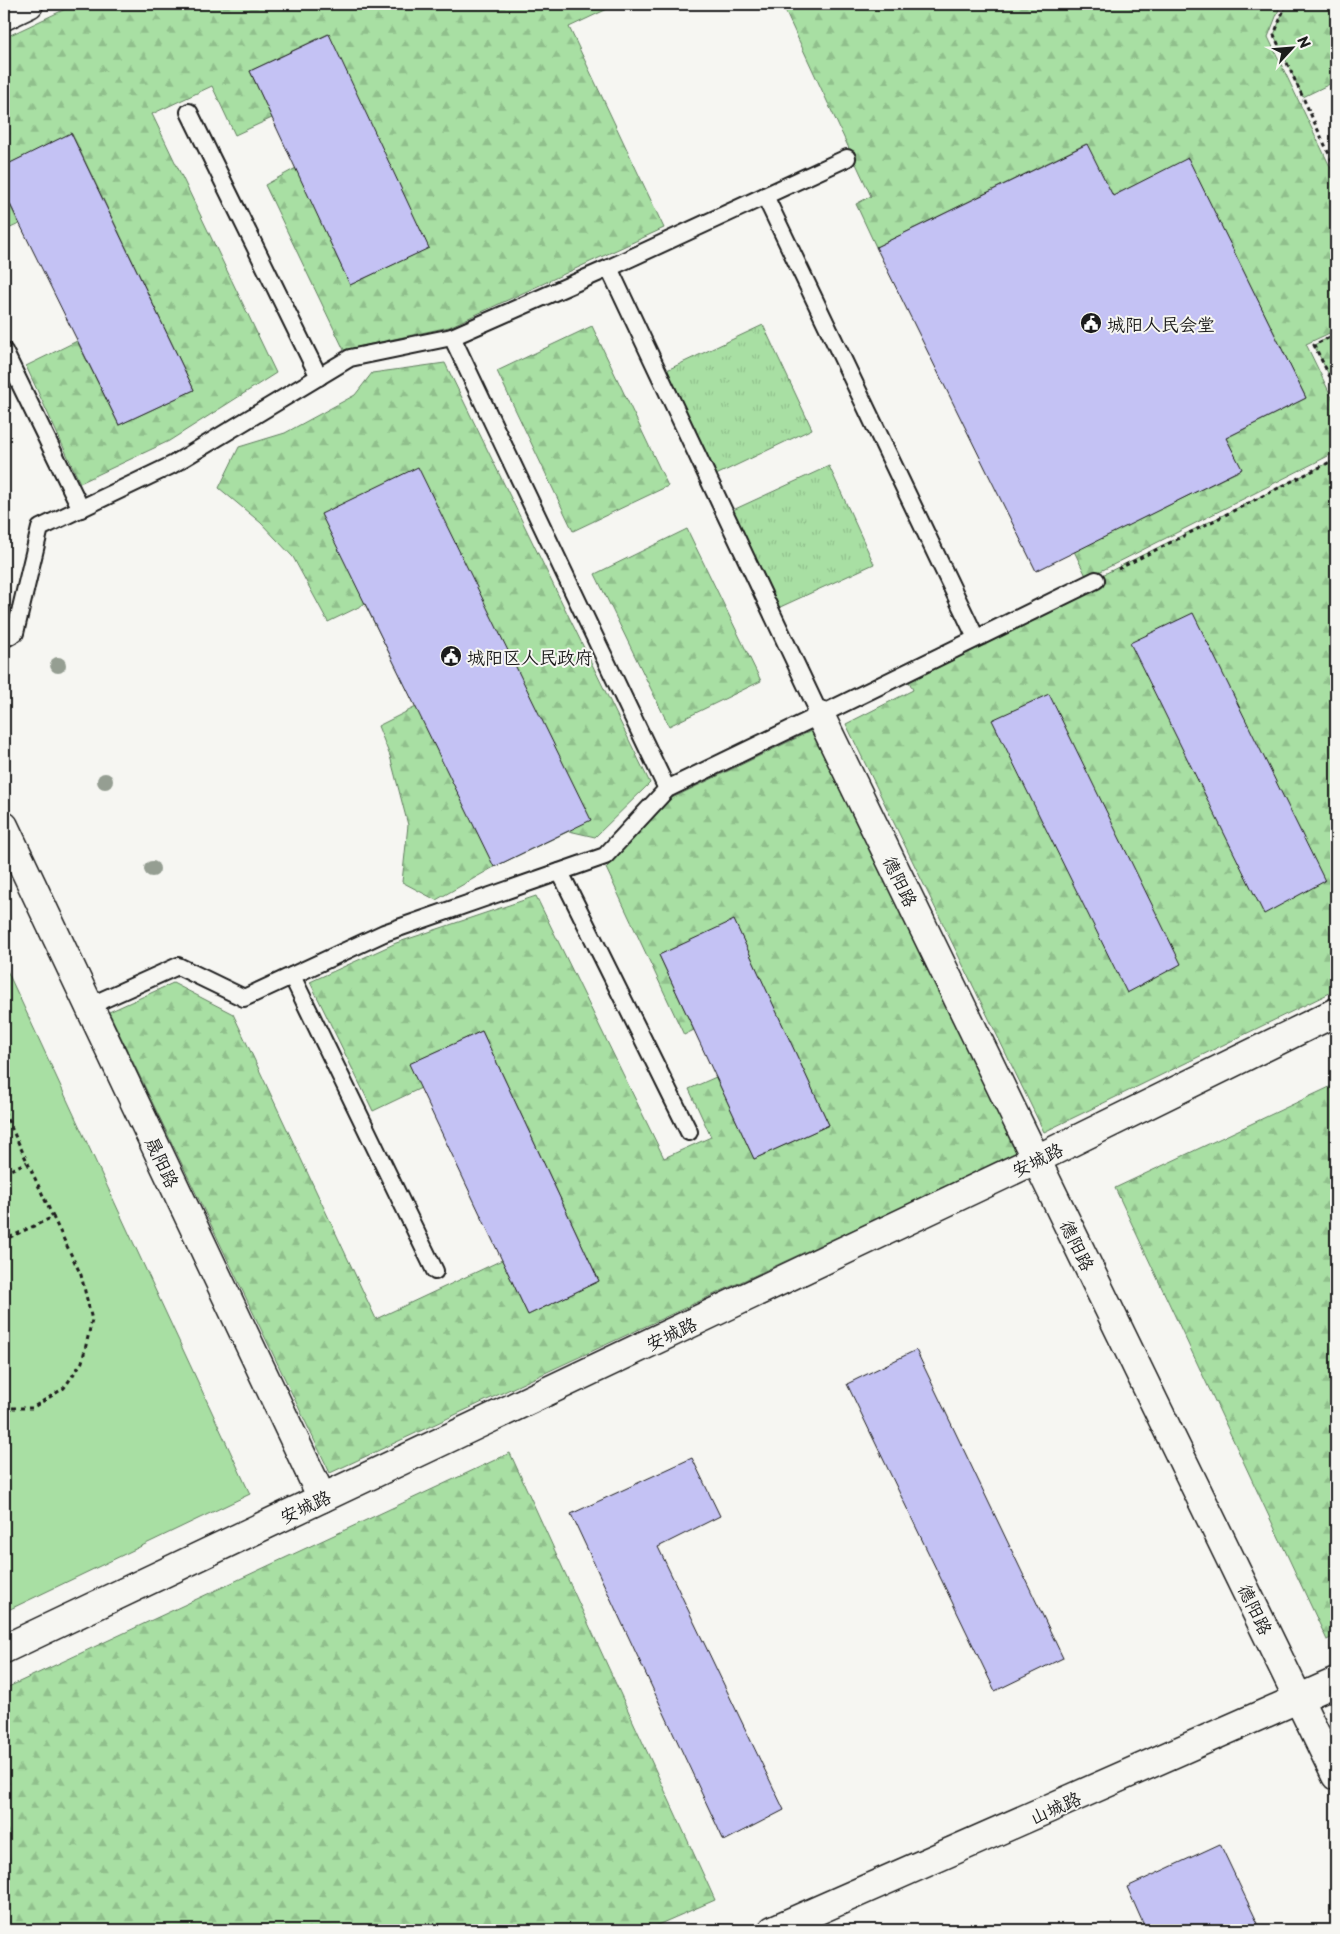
<svg xmlns="http://www.w3.org/2000/svg" width="1340" height="1934" font-family="'Playpen Sans','LXGW WenKai TC',sans-serif">
	<style>
		.grass { fill: url(#grass-tufts); stroke: #627e60 }
		.forest { fill: url(#forest-firs); stroke: #627e60 }
		.park { fill: #a8dfa3; stroke: #627e60 }
		.building { fill: #c4c2f4; stroke: #1c1c1c }
		.lines { fill: none; stroke-linecap: round; stroke-linejoin: round }
		.lane-casing { stroke: #1c1c1c; stroke-width: 20 }
		.street-casing { stroke: #1c1c1c; stroke-width: 31 }
		.secondary-casing { stroke: #1c1c1c; stroke-width: 31 }
		.path { stroke: #1c1c1c; stroke-width: 3; stroke-dasharray: 4 4; stroke-linecap: butt }
		.lane { stroke: #f6f6f2; stroke-width: 16 }
		.street { stroke: #f6f6f2; stroke-width: 28 }
		.secondary { stroke: #f6f6f2; stroke-width: 28 }
		.tree { fill: #959e92 }
		.labels { text-anchor: middle; dominant-baseline: central; stroke-width: 4; stroke-linejoin: round; paint-order: stroke }
		.poi-label { font-size: 18px; fill: #1c1c1c; stroke: #f6f6f2; text-anchor: start }
		.street-label { font-size: 18px; fill: #1c1c1c; stroke: #f6f6f2 }
	</style>
	<defs>
		<pattern id="grass-tufts" width="24" height="20" patternUnits="userSpaceOnUse" patternTransform="scale(1.25)"><rect width="24" height="20" fill="#a8dfa3"/><path d="M3 7l-1-3M5 7V3M7 7l1-3M15 17l-1-3M17 17v-4M19 17l1-3" fill="none" stroke="#90bf8c"/></pattern>
		<pattern id="forest-firs" width="22" height="20" patternUnits="userSpaceOnUse" patternTransform="scale(1.25)"><rect width="22" height="20" fill="#a8dfa3"/><path d="M5 1l3.5 6h-7zM16 11l3.5 6h-7z" fill="#90bf8c"/></pattern>
	</defs>
	<rect width="100%" height="100%" fill="#f6f6f2"/>
	<filter id="ink" filterUnits="userSpaceOnUse"><feTurbulence type="fractalNoise" baseFrequency=".02" numOctaves="2"/><feDisplacementMap in="SourceGraphic" scale="10" xChannelSelector="R" yChannelSelector="G"/><feConvolveMatrix kernelMatrix="1 2 1 2 8 2 1 2 1" color-interpolation-filters="sRGB"/></filter>
	<g filter="url(#ink)">
		<g class="grass">
			<polygon points="763,325 812,429 716,475 667,370"/>
			<polygon points="829,466 874,564 778,608 733,510"/>
		</g>
		<g class="forest">
			<polygon points="76,4 618,4 569,27 664,228 449,327 344,350 265,185 296,168 350,285 428,248 328,34 250,71 272,118 235,135 212,86 152,114 276,373 169,441 80,483 26,366 77,341 119,425 194,390 72,134 4,166 4,38"/>
			<polygon points="782,4 1281,4 1268,37 1336,179 1336,330 1306,344 1336,406 1336,452 1087,578 1074,551 1241,470 1226,438 1306,398 1188,159 1113,196 1086,144 876,247 856,204 871,196"/>
			<polygon points="1286,4 1336,4 1336,81 1303,97 1274,35"/>
			<polygon points="4,192 19,224 4,231"/>
			<polygon points="592,326 668,486 573,531 497,371"/>
			<polygon points="1336,334 1336,389 1314,345"/>
			<polygon points="445,363 650,783 595,837 569,831 494,867 436,900 402,882 408,825 390,756 378,726 416,707 365,604 328,622 293,557 261,523 219,488 239,447 285,433 355,395 372,373"/>
			<polygon points="1336,459 1336,990 1044,1132 846,724 913,690 905,673"/>
			<polygon points="687,529 761,681 669,726 595,574"/>
			<polygon points="815,729 1018,1153 330,1473 109,1012 173,983 233,1014 376,1319 502,1260 528,1315 599,1281 482,1031 410,1064 421,1088 373,1111 310,982 396,943 536,896 664,1158 711,1137 689,1089 716,1077 754,1159 829,1125 734,921 659,955 694,1030 684,1035 606,868 670,799"/>
			<polygon points="1336,1084 1336,1635 1327,1640 1115,1188"/>
			<polygon points="510,1453 715,1900 646,1930 4,1930 4,1689"/>
		</g>
		<polygon class="park" points="4,964 250,1494 4,1612"/>
		<g class="building">
			<polygon points="329,34 429,248 350,285 250,71"/>
			<polygon points="71,133 194,390 119,425 4,192 4,166"/>
			<polygon points="1087,144 1113,196 1188,158 1306,398 1226,438 1242,469 1036,571 876,247"/>
			<polygon points="418,467 591,820 494,867 321,514"/>
			<polygon points="1193,613 1325,881 1264,914 1130,643"/>
			<polygon points="1049,694 1181,964 1127,993 992,720"/>
			<polygon points="734,920 829,1125 754,1159 659,955"/>
			<polygon points="482,1031 599,1281 528,1315 409,1064"/>
			<polygon points="916,1350 1063,1658 995,1691 847,1384"/>
			<polygon points="692,1458 720,1516 658,1547 784,1810 724,1841 571,1514"/>
			<polygon points="1220,1844 1261,1930 1146,1930 1127,1887"/>
		</g>
		<g class="lines">
			<g class="lane-casing">
				<g id="lane">
					<polyline points="189,112 319,377"/>
					<polyline points="765,196 976,638"/>
					<polyline points="609,268 847,158"/>
					<polyline points="452,337 667,789"/>
					<polyline points="4,351 81,509"/>
					<polyline points="4,639 15,633 40,528 172,465 350,358 452,337 609,268 820,715 667,789 605,856 384,933 244,998 178,966 89,1006"/>
					<polyline points="820,715 1096,580"/>
					<polyline points="560,872 689,1132"/>
					<polyline points="292,976 435,1271"/>
				</g>
			</g>
			<g class="street-casing">
				<polyline id="street" points="4,826 322,1498"/>
			</g>
			<g class="secondary-casing">
				<g id="secondary">
					<polyline points="4,16 29,4"/>
					<polyline points="820,715 1336,1776"/>
					<polyline points="4,1649 1037,1159 1336,1012"/>
					<polyline points="773,1930 1336,1682"/>
				</g>
			</g>
			<g class="path">
				<polyline points="1286,4 1274,35 1336,169"/>
				<polyline points="1336,334 1314,345 1336,389"/>
				<polyline points="1118,569 1336,459"/>
				<polyline points="4,1112 53,1217 4,1240"/>
				<polyline points="4,1173 27,1162"/>
				<polyline points="4,1408 32,1408 64,1388 82,1362 92,1320 81,1275 53,1217"/>
			</g>
			<use href="#lane" class="lane"/>
			<use href="#street" class="street"/>
			<use href="#secondary" class="secondary"/>
		</g>
		<g class="tree">
			<circle cx="58" cy="665" r="8"/>
			<circle cx="105" cy="781" r="8"/>
			<circle cx="152" cy="869" r="8"/>
		</g>
	</g>
	<defs>
		<g id="civic-disc" transform="scale(1.125)"><circle r="9.5" fill="#1c1c1c" stroke="#f6f6f2"/><path d="M-.6-6.5H3V-4.5H.6V-3L4-1V1h2V6H-6V1h2V-1L-.6-3ZM-1.2 2.5V6h2.4V2.5Z" fill="#fff"/></g>
	</defs>
	<g fill-rule="evenodd">
		<use href="#civic-disc" x="1091" y="323"/>
		<use href="#civic-disc" x="451" y="656"/>
	</g>
	<g class="labels">
		<g class="poi-label">
			<text x="1107" y="323">城阳人民会堂</text>
			<text x="467" y="656">城阳区人民政府</text>
		</g>
		<g class="street-label">
			<text transform="translate(901 881) rotate(64)">德阳路</text>
			<text transform="translate(1037 1159) rotate(-26)">安城路</text>
			<text transform="translate(163 1162) rotate(65)">晟阳路</text>
			<text transform="translate(1078 1245) rotate(64)">德阳路</text>
			<text transform="translate(671 1333) rotate(-25)">安城路</text>
			<text transform="translate(305 1506) rotate(-25)">安城路</text>
			<text transform="translate(1256 1609) rotate(64)">德阳路</text>
			<text transform="translate(1055 1807) rotate(-24)">山城路</text>
		</g>
	</g>
	<rect width="1340" height="1934" fill="none" stroke="#f6f6f2" stroke-width="20"/>
	<rect x="10" y="10" width="1320" height="1914" fill="none" stroke="#1c1c1c" stroke-width="2" filter="url(#ink)"/>
	<g transform="translate(1292 48) rotate(64)" stroke="#f6f6f2" stroke-width="4" paint-order="stroke">
	<path d="M0-4L9 19L0 12L-9 19Z" fill="#1c1c1c"/>
	<text y="-8" font-size="14" font-weight="bold" text-anchor="middle" fill="#1c1c1c">N</text>
	</g>
</svg>
